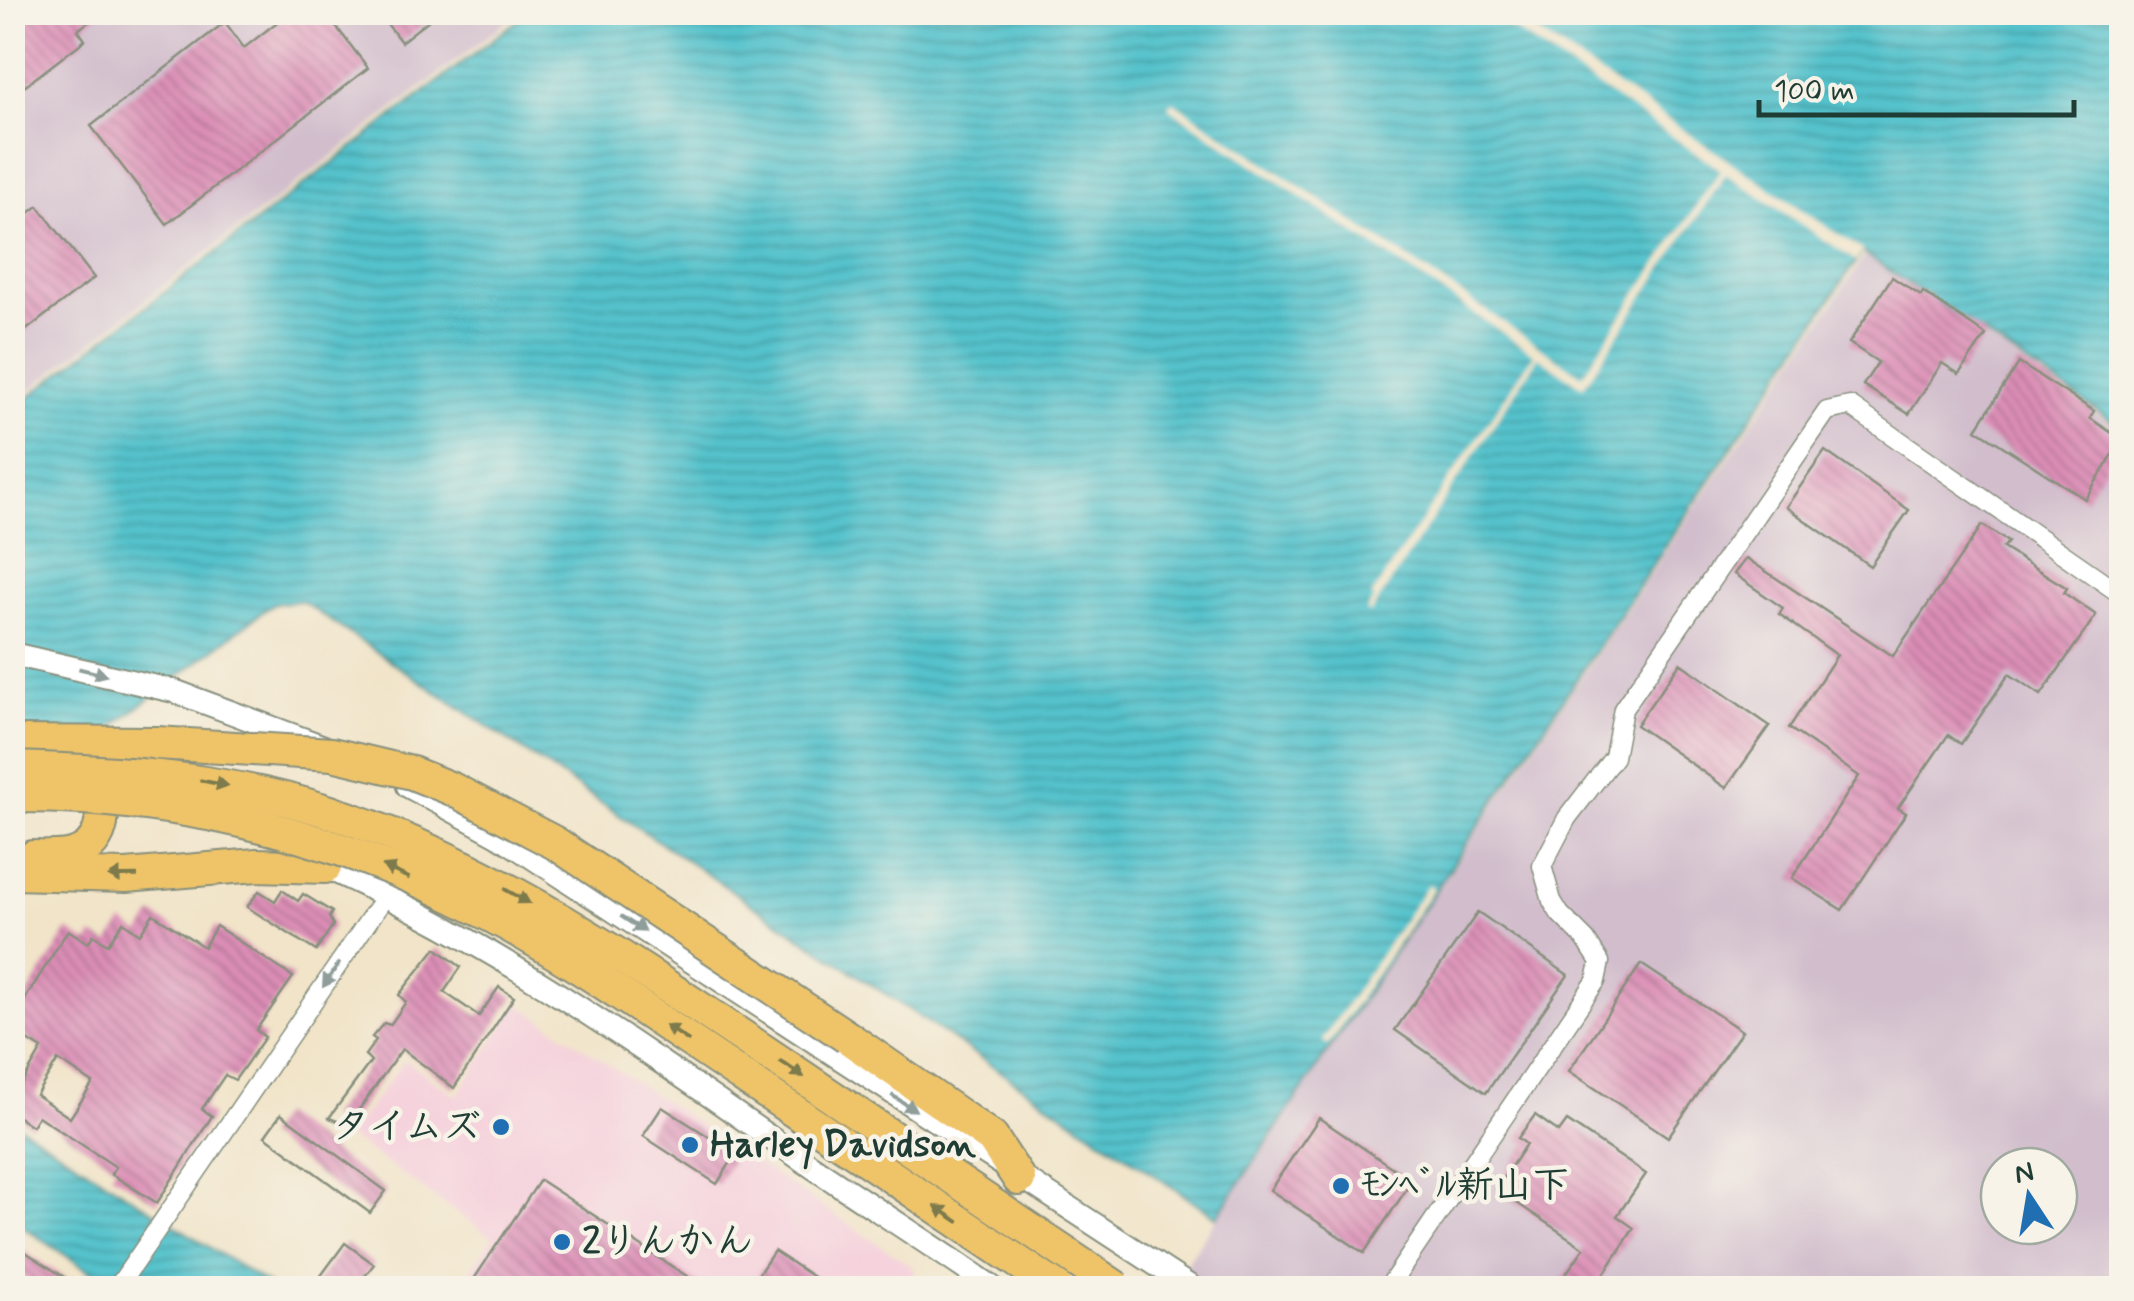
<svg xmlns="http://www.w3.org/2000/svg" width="2134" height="1301" font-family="Mynerve,'Klee One',sans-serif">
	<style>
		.built { fill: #f5cfdb }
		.industrial { fill: #d1bdcc; fill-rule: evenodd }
		.water { fill: url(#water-rules); stroke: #3a8080; stroke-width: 2.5 }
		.pier { fill: #f1e4c9 }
		.building { fill: url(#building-back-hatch); fill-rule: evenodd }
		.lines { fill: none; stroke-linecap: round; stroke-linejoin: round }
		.minor-casing { stroke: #88907e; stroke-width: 21 }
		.tertiary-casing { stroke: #88907e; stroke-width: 26 }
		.motorway-casing { stroke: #88907e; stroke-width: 36 }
		.minor { stroke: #fff; stroke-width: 18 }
		.tertiary { stroke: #fff; stroke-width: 22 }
		.motorway { stroke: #efc469; stroke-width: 32 }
		.motorway-bridge-casing { stroke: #88907e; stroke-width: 36; stroke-linecap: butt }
		.motorway-bridge { stroke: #efc469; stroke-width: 32 }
		.oneway { fill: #8f9e9a }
		.oneway2 { fill: #7d7a4c }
		.poi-dot { fill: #1f6fb2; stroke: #f7f3e8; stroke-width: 4 }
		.labels { text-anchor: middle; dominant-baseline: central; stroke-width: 9; stroke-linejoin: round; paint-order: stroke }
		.poi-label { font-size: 38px; font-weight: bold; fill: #1f3d34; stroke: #f7f3e8; text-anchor: start }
	</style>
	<defs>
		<pattern id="water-rules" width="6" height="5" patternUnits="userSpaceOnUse" patternTransform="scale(2.5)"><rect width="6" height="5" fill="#55c2cc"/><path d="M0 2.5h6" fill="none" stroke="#469fa6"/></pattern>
		<pattern id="building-back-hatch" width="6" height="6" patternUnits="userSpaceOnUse" patternTransform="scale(2.5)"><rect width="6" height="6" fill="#dc8eb6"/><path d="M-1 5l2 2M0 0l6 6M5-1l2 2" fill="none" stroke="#b27595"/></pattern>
	</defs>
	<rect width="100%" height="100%" fill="#f7f3e8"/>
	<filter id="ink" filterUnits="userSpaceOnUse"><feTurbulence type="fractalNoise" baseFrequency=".01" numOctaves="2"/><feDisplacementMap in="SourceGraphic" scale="20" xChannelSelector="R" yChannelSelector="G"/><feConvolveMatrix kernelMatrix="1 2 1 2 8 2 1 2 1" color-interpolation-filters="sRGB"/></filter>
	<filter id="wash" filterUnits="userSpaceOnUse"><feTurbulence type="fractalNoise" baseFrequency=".0048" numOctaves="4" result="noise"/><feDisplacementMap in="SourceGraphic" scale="40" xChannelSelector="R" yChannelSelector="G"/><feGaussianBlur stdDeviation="2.25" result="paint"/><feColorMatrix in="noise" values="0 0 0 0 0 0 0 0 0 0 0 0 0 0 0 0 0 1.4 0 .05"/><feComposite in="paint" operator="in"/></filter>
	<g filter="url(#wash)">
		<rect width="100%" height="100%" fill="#f1e4c9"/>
		<polygon class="built" points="518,1004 913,1267 919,1288 458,1288 493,1238 347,1136 405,1060 457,1096"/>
		<g class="industrial">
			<polygon points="13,13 518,13 13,403"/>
			<path d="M1865 255 2121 430V1288H1189L1175 1280ZM1999 1166H2059V1226H1999Z"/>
		</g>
		<g class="water">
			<polygon points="527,13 2121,13 2121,427 1862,252 1217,1217 301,601 274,603 14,802 13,835 13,409"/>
			<polygon points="12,1121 273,1288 115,1288 13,1220"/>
		</g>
		<g class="pier">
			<polygon points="1489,13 1509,13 1863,251 1856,261 1726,174 1583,387 1538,357 1370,614 1366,611 1374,599 1371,596 1534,354 1168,107 1172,101 1582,375 1721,170"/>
			<polygon points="1428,884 1434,888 1404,933 1405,937 1402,936 1359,999 1362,1001 1357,1002 1328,1045 1322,1041"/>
		</g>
		<g id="blocks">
			<g class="building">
				<polygon points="12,12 101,12 78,30 85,40 12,96"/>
				<polygon points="290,12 325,12 368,68 167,224 91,126 225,22 244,48"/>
				<polygon points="378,12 439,12 401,42"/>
				<polygon points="38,206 94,278 12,341 12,226"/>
				<polygon points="1892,277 1921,296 1923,292 1986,335 1959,374 1942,363 1909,414 1863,385 1878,362 1849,343"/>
				<polygon points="2019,363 2094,411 2090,418 2122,440 2085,499 1976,429"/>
				<polygon points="1825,451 1909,510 1870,566 1786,507"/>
				<polygon points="1982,525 2008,542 2003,548 2067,588 2064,593 2096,615 2041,695 2009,674 1961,744 1948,735 1898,808 1906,813 1842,910 1792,878 1859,776 1789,728 1837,655 1779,614 1783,608 1734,574 1746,558 1893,656"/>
				<polygon points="1680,663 1770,726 1726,788 1636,725"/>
				<polygon points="282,890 298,901 303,894 332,912 329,917 333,925 316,951 247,907 259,891 275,901"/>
				<polygon points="1478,912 1568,975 1486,1093 1395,1030"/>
				<path d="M153 914 204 947 216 926 293 977 256 1030 265 1037 235 1080 225 1075 202 1109 212 1116 157 1203 111 1174 116 1167 44 1120 38 1116 32 1126 12 1113V1079L21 1085 42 1049 12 1030V1020L68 930 88 943 93 935 108 944 123 922 140 934ZM58 1060 93 1083 70 1118 36 1095Z"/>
				<polygon points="436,948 461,967 444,992 479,1016 499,987 514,997 454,1088 402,1049 348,1125 329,1118 371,1061 365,1055 376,1040 372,1037 384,1023 390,1025 406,1002 399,995"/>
				<polygon points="1641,964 1742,1031 1668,1137 1569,1071"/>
				<polygon points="662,1107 736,1154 717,1184 643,1136"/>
				<polygon points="281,1114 386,1191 370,1213 265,1136"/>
				<polygon points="1535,1115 1559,1132 1567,1121 1646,1174 1617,1216 1634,1228 1595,1288 1579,1288 1563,1278 1584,1248 1496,1189 1526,1144 1518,1138"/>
				<polygon points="1319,1118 1412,1181 1364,1253 1270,1190"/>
				<polygon points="540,1180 705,1288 468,1288"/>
				<polygon points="345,1243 374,1264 356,1288 312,1288"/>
				<polygon points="24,1251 81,1288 38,1288 12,1271"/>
				<polygon points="774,1251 830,1288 749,1288"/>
			</g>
		</g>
	</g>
	<g filter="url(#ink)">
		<use href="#blocks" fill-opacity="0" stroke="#88907e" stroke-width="2.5"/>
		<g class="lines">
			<g class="minor-casing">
				<g id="minor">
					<polyline points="117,1288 386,895"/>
					<polyline points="1388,1288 1596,981 1600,962 1586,940 1560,914 1552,901 1542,866 1567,818 1614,757 1623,709 1827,411 1850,406 2122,595"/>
				</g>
			</g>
			<g class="tertiary-casing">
				<g id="tertiary">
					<polyline points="12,654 174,691 324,747"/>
					<polyline points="408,786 498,835 1192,1288"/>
					<path d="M311 861C481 934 634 1043 785 1148 854 1196 925 1240 993 1288"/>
				</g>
			</g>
			<g class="motorway-casing">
				<g id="motorway">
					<polyline points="12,742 157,743"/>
					<path d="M33 857C48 857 66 859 80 852 109 838 106 798 89 776"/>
					<polyline points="12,873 126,876 257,865 325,867"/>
					<polyline points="847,1037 992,1138 1019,1179"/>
				</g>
			</g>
			<use href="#minor" class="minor"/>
			<use href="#tertiary" class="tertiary"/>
			<use href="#motorway" class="motorway"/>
			<g class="motorway-bridge-casing">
				<g id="motorway-bridge">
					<polyline points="157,743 332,754 412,773 452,789 555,843 847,1037"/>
					<path d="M12 768C120 771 223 778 327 811 484 861 622 956 758 1047 878 1127 998 1207 1117 1288"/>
					<path d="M12 796C179 795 339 835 486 913 575 960 658 1020 742 1076 847 1147 952 1218 1057 1288"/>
				</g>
			</g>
			<use href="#motorway-bridge" class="motorway-bridge"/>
		</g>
		<defs><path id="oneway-solid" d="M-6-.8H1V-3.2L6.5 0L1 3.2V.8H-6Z" transform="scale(2.5)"/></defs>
		<g class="oneway">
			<use href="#oneway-solid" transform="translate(93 672) rotate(14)"/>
			<use href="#oneway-solid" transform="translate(633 924) rotate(33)"/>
			<use href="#oneway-solid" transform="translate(331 975) rotate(124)"/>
			<use href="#oneway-solid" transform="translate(904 1103) rotate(33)"/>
		</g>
		<g class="oneway2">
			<use href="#oneway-solid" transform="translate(214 783) rotate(11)"/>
			<use href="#oneway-solid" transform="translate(396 872) rotate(-155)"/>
			<use href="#oneway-solid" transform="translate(123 876) rotate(179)"/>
			<use href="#oneway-solid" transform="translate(517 896) rotate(29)"/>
			<use href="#oneway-solid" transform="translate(677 1033) rotate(-146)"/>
			<use href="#oneway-solid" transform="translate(792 1069) rotate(34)"/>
			<use href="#oneway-solid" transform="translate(947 1214) rotate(-146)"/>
		</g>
	</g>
	<g class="poi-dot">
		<circle cx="501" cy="1127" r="10"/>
		<circle cx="690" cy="1145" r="10"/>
		<circle cx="1341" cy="1186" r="10"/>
		<circle cx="562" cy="1242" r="10"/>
	</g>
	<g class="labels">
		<g class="poi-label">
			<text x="481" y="1127" text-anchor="end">タイムズ</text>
			<text x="710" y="1145">Harley Davidson</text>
			<text x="1361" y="1186">ﾓﾝﾍﾞﾙ新山下</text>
			<text x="582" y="1242">2りんかん</text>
		</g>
	</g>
	<rect width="2134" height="1301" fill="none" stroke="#f7f3e8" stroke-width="50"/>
	<g transform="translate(2029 1196) rotate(348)"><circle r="48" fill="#f7f3e8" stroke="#a1aaa0" stroke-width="2.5"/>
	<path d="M0-8L18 38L0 25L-18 38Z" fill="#1f6fb2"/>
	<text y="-15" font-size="28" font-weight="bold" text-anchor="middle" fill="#1f3d34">N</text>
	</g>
	<path d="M1759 100v15h315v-15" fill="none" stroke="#1f3d34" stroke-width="5"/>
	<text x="1774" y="100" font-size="30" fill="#1f3d34" stroke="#f7f3e8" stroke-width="8" paint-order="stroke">100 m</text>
</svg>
